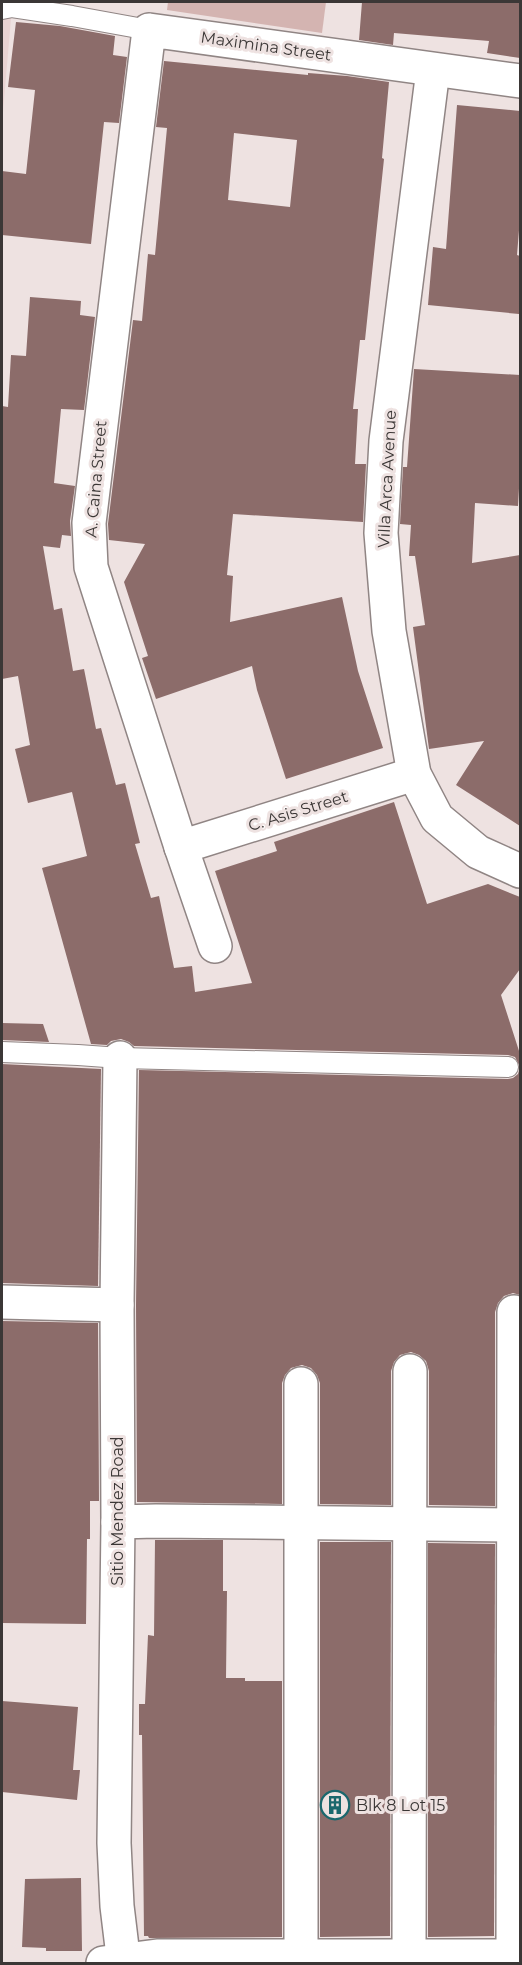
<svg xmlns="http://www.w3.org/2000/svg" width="522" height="1965" font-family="Montserrat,sans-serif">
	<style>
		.built { fill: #e8d3d2 }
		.green { fill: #d4b4b1 }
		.building { fill: #8c6c6a; fill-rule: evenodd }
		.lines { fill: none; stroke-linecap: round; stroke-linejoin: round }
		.service-casing { stroke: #908584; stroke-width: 22 }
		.minor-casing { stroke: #908584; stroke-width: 36 }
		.service { stroke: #fff; stroke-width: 20 }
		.minor { stroke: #fff; stroke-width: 33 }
		.labels { text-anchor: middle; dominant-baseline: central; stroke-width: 6; stroke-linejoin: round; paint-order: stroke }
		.street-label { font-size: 16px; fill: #3b3736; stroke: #eee2e1 }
		.poi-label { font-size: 16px; fill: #3b3736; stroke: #eee2e1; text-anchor: start }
	</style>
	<rect width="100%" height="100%" fill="#eee2e1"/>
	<polygon class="built" points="2,2 12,7 2,123"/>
	<polygon class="green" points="168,2 326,2 322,33 167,10"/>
	<g class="building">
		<polygon points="362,2 520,2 520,58 487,53 489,41 394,33 393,45 359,40"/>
		<polygon points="16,22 60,26 115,36 113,55 127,57 119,123 104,122 91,244 2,235 2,171 26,174 35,90 8,87"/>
		<path d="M164 61 308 75V73L347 76 389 82 382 158 384 159 365 340H360L353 409H358L355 464H366L363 522 233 514 227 575 233 576 230 622 342 597 358 671 383 748 286 779 257 690 252 666 156 699 142 658 148 656 124 582 145 544 109 540 108 524 133 320 142 321 148 254 155 255 167 128 156 127ZM234 133 297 140 290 207 228 200Z"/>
		<polygon points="457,105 520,111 520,218 517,255 520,256 519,314 428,305 433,247 446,249"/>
		<polygon points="30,297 81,301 80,315 95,317 84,410 61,409 54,483 75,486 70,521 71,536 62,535 60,548 43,546 54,610 62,608 73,671 84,669 96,729 101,728 116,785 125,783 140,843 135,844 151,898 159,896 174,968 192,966 195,992 252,983 215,871 277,851 274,842 394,802 427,904 488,884 520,897 520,969 501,995 520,1054 520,1295 513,1293 504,1296 498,1303 495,1312 495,1506 429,1505 429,1371 426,1361 419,1355 411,1352 400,1355 394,1362 391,1371 391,1505 320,1504 320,1383 317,1375 311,1368 302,1365 291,1368 285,1375 282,1383 282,1504 137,1502 136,1305 139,1070 508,1079 513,1078 518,1074 520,1067 515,1057 508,1055 134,1046 129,1042 121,1039 111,1041 107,1045 91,1044 42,868 87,856 72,792 28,803 15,749 30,745 18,676 2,679 2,406 8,407 11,355 26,356"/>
		<polygon points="414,369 520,375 520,471 518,506 475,503 472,563 520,555 520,826 456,785 484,741 429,749 413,627 425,625 415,556 409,556 411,525 400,524 403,467 407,467"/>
		<polygon points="2,1023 43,1024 49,1042 2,1040"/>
		<polygon points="2,1064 101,1069 98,1286 2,1283"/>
		<polygon points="2,1321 98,1323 99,1501 90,1501 90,1539 87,1539 86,1624 2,1623"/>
		<polygon points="155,1540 223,1540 223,1591 227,1591 226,1678 245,1678 245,1681 282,1681 282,1937 149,1938 148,1936 144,1936 142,1735 139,1735 139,1704 145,1704 148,1635 154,1636"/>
		<polygon points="320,1542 391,1542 390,1936 320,1937"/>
		<polygon points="428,1543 495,1544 494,1936 428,1937"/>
		<polygon points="2,1701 78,1707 73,1770 80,1770 77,1800 2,1792"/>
		<polygon points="81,1878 82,1951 46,1951 46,1948 22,1947 25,1879"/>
	</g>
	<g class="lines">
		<g class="service-casing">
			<g id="service">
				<polyline points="2,9 12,7 72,16 149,30"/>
				<polyline points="2,1052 78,1055 120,1058 508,1067"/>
			</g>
		</g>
		<g class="minor-casing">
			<g id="minor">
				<polyline points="433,70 386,441 381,533 389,631 414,774 437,818 478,852 520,871"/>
				<polyline points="181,847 414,774"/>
				<polyline points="215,946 181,847 91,567 89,523 149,30 520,81"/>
				<polyline points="120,1058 117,1305 118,1522 114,1843 117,1906 124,1964"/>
				<polyline points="2,1302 117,1305"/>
				<polyline points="118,1522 156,1521 513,1525"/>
				<polyline points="301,1955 301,1384"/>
				<polyline points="409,1956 410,1371"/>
				<polyline points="103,1963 157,1956 513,1956"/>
				<polyline points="513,1964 514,1312"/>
			</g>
		</g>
		<use href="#service" class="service"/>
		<use href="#minor" class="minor"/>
	</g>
	<defs>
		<g id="building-ring" transform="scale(1.5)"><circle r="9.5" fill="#eee2e1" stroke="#1a676d" stroke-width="1.5"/><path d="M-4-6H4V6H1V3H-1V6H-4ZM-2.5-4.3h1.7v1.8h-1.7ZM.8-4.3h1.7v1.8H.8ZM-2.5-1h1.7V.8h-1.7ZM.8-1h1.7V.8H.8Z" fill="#1a676d"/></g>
	</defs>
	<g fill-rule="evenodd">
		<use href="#building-ring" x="335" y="1805"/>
	</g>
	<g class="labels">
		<g class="street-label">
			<text transform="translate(266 46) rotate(8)">Maximina Street</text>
			<text transform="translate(96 479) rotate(-85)">A. Caina Street</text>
			<text transform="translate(387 479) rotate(-87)">Villa Arca Avenue</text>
			<text transform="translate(298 811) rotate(-17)">C. Asis Street</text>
			<text transform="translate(117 1511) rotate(-90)">Sitio Mendez Road</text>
		</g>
		<g class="poi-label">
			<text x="356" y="1805">Blk 8 Lot 15</text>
		</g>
	</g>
	<rect width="522" height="1965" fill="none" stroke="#3b3736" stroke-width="6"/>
</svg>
